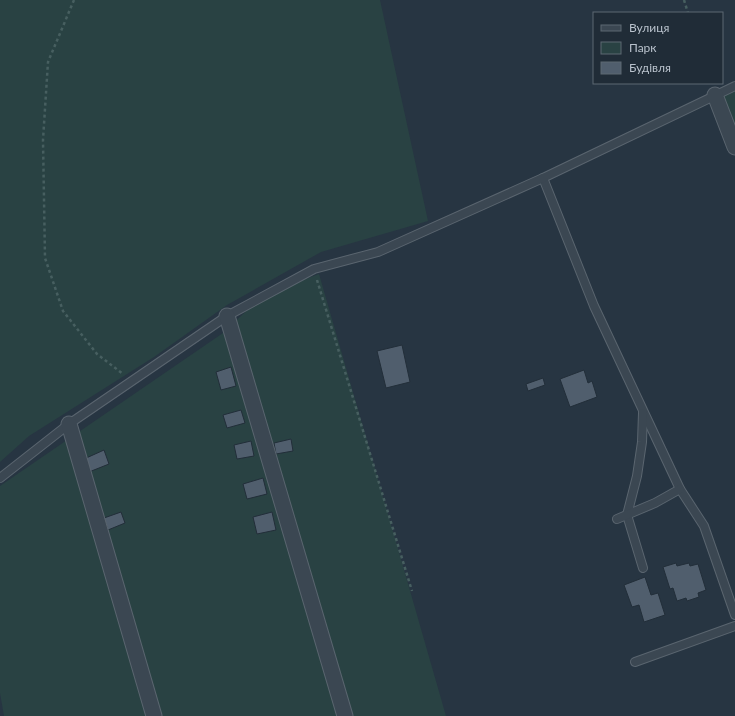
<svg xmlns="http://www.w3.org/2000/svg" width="735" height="716" font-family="Lato,sans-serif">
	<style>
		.green { fill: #294243 }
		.building { fill: #505e6d; stroke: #222e39 }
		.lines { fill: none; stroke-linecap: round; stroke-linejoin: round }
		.service-casing { stroke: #5a656f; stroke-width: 10 }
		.minor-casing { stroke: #5a656f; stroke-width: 17 }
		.path { stroke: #475f60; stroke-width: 2.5; stroke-dasharray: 3 3; stroke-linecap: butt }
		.service { stroke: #3b4752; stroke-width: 8 }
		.minor { stroke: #3b4752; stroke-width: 15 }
	</style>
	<rect width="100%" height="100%" fill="#273542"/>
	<g class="green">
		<polygon points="0,0 380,0 428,221 321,252 227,305 154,357 29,436 0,462"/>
		<polygon points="735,86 735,132 715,95"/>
		<polygon points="319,274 446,716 4,716 0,693 0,486 223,333 263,295"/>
	</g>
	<g class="building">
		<polygon points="402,345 410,382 386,388 377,351"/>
		<polygon points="231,367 236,386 221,390 216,372"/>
		<polygon points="584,370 588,383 592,381 597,397 570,407 560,379"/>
		<polygon points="543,378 545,385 528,391 526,384"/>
		<polygon points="241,410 245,423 227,428 223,415"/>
		<polygon points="291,439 293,451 276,454 274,443"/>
		<polygon points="251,441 254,456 237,459 234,445"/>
		<polygon points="104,450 109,464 89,472 84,459"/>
		<polygon points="263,478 267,494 247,499 243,484"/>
		<polygon points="121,512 125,523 108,530 104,518"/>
		<polygon points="272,512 276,530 257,534 253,517"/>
		<polygon points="676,563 677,566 689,563 690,566 698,564 706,590 698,593 699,597 687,601 686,598 677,601 673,588 670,589 663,567"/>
		<polygon points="645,577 651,595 658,593 665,615 644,622 639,605 632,607 624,585"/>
	</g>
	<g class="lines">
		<g class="service-casing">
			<g id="service">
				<polyline points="543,178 594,306 680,489 704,526 735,615"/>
				<polyline points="643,413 642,442 637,476 627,515 643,568"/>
				<polyline points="0,478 69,424 227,316 314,269 378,252 543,178 735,86"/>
				<polyline points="617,519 655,503 680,489"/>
				<polyline points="635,662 735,626"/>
			</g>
		</g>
		<g class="minor-casing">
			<g id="minor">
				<polyline points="715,95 735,147"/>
				<polyline points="227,316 345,716"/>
				<polyline points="69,424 154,716"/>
			</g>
		</g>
		<g class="path">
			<polyline points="74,0 48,62 43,140 45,258 63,311 97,354 123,374"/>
			<polyline points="684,0 688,13"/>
			<polyline points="317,280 412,591"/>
		</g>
		<use href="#service" class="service"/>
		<use href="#minor" class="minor"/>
	</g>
	<rect x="593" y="12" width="130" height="72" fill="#202c37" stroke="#5d6873"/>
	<rect x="601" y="25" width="20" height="6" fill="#3b4752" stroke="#5d6873"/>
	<text x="629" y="32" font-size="12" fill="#b9c2cc">Вулиця</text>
	<rect x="601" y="42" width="20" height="12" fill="#294243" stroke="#5d6873"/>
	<text x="629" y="52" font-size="12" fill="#b9c2cc">Парк</text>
	<rect x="601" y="62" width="20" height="12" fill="#505e6d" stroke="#5d6873"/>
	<text x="629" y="72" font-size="12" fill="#b9c2cc">Будівля</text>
</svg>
